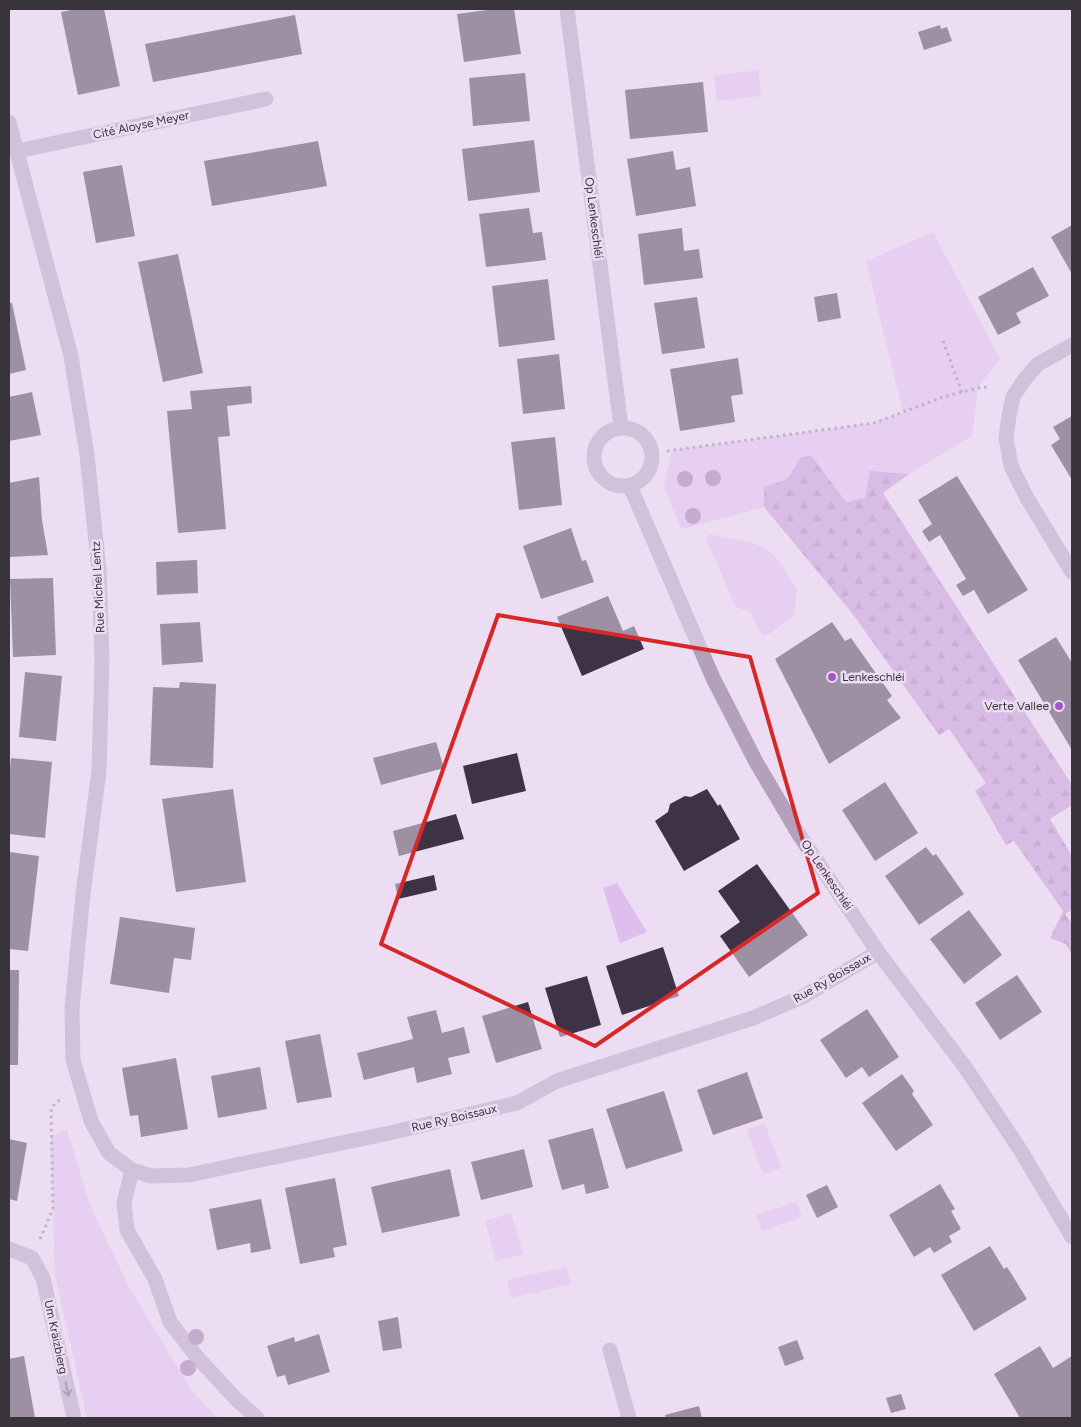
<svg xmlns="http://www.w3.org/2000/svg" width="1081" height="1427" font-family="Figtree,sans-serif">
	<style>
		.green { fill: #ddbeed }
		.forest { fill: url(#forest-firs) }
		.building { fill: #3e3344 }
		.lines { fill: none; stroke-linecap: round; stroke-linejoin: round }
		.path { stroke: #8a808e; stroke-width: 3; stroke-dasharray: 2.5 4; stroke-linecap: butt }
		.street { stroke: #b2a0bc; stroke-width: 15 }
		.tree { fill: #9572a4 }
		.oneway { stroke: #635969 }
		.marked { fill: none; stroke: #d62828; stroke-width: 4; stroke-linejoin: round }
		.poi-dot { fill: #a455c7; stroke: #ecddf3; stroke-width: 2 }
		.labels { text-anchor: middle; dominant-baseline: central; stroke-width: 5; stroke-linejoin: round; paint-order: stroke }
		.street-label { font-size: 12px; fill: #39333c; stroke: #ecddf3 }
		.poi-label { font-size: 12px; fill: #39333c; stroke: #ecddf3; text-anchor: start }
	</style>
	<defs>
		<pattern id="forest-firs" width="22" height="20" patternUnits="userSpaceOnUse" patternTransform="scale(1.25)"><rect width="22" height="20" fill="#bf96d4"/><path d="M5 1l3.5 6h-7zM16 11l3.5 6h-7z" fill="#9c7bad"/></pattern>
	</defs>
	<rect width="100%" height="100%" fill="#ecddf3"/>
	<g class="green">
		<polygon points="758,70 761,96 717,101 714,76"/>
		<polygon points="933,232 1000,359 978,388 972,436 909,474 871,471 865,499 846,502 811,455 799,459 785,480 764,487 764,507 681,529 664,487 672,450 874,423 903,412 866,261"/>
		<polygon points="708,534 756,544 769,551 780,562 797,590 794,615 771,633 765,635 760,632 751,612 736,607 706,539"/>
		<polygon points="617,883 647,932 620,943 603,888"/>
		<polygon points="765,1124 781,1168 763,1174 747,1130"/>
		<polygon points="67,1130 91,1208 129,1287 192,1391 218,1418 87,1418 55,1275 51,1136"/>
		<polygon points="796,1202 802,1217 762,1231 756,1215"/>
		<polygon points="511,1213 523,1254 496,1262 485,1221"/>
		<polygon points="566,1267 571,1284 511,1298 507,1280"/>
	</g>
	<polygon class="forest" points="811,455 846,502 865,498 870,471 909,474 883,493 1072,785 1072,805 1050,819 1072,856 1072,910 1065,914 1072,924 1072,955 1066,944 1050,938 1063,911 1014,841 1006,845 975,791 986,783 949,729 939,735 852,613 764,507 764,487 785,480 791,473 799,459"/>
	<g class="building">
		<polygon points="76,9 104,9 120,86 78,95 61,12"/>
		<polygon points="495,9 514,9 521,54 464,62 457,14"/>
		<polygon points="295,15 302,54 153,82 145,44"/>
		<polygon points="940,25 941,29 947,27 952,41 924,50 918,32"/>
		<polygon points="525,73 530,121 473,126 469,78"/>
		<polygon points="703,82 708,132 630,139 625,90"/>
		<polygon points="534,140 540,192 468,201 462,149"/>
		<polygon points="318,141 327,186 212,206 204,161"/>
		<polygon points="673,151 676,170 690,167 696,206 636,216 627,159"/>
		<polygon points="122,165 135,236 96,243 83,172"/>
		<polygon points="529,208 533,233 542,232 546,260 486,267 479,214"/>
		<polygon points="1072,225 1072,274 1051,237"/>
		<polygon points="682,228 684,251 699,249 703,278 644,285 638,234"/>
		<polygon points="178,254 203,373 163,382 138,262"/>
		<polygon points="1033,267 1049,296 1016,313 1021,323 998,335 978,297"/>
		<polygon points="548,279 555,340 499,347 492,286"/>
		<polygon points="837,293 841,318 818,322 814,297"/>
		<polygon points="697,297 705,348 662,354 654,303"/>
		<polygon points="9,303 12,303 26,370 9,374"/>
		<polygon points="559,354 565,409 523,414 517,359"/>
		<polygon points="738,358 743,394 731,396 735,422 680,431 670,369"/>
		<polygon points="251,386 252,403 227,406 230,436 218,437 226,529 178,533 167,411 192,409 190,391"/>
		<polygon points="32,392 41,435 9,441 9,397"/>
		<polygon points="1072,416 1072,480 1051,445 1060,439 1053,427"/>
		<polygon points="555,437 562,505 519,510 511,442"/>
		<polygon points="957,476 1028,590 988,614 974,590 963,596 956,585 966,579 940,535 929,542 922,531 932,524 918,500"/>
		<polygon points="39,477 42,520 48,555 9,557 9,483"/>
		<polygon points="571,528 582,561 586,560 594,582 541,599 523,546"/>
		<polygon points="197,560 198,593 157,595 156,562"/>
		<polygon points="53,578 56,655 13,657 10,579"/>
		<polygon points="608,596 623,631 634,626 644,649 582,676 557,617"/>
		<polygon points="200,622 203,662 162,665 160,624"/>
		<polygon points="832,622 845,641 851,638 892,696 887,700 901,718 829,764 775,659"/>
		<polygon points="1056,637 1072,663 1072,750 1018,660"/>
		<polygon points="25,672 62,676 56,741 19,737"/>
		<polygon points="180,682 216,684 213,768 150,765 153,687 179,688"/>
		<polygon points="436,742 444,768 381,785 373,758"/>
		<polygon points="517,753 526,791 472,804 463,766"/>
		<polygon points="11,758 52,762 45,838 9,834 9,782"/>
		<polygon points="885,782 918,833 875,861 842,810"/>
		<polygon points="233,789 246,882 176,892 162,799"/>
		<polygon points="707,789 718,806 720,804 740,839 684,871 655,821 668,812 670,804 685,796 691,797"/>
		<polygon points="456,814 464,839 399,856 393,831"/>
		<polygon points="926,847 933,856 936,854 964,894 919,925 885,876"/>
		<polygon points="9,852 39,856 28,951 9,949"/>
		<polygon points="757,864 808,935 749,977 720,936 740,922 718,891"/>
		<polygon points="434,875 437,890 398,899 395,884"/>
		<polygon points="969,910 1002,955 964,984 930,939"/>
		<polygon points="120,917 195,928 191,960 174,958 169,993 110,984"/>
		<polygon points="663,947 679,996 622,1015 606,966"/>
		<polygon points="9,970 19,970 18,1065 9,1065"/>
		<polygon points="1017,975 1042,1012 1000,1040 975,1003"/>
		<polygon points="587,976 601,1025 560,1037 545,988"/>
		<polygon points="528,1002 542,1049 496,1063 482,1016"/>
		<polygon points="867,1009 899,1057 869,1077 862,1067 846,1078 820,1040"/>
		<polygon points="436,1010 442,1033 464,1027 470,1053 448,1058 452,1074 417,1083 414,1067 364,1080 357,1053 413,1039 407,1017"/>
		<polygon points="320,1034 332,1097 297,1103 285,1041"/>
		<polygon points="176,1058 188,1129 141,1137 138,1115 130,1116 122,1068"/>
		<polygon points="260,1067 267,1109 218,1118 211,1076"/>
		<polygon points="747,1072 763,1118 713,1135 697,1090"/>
		<polygon points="902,1074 914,1091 912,1094 933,1125 896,1151 862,1103"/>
		<polygon points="664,1091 683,1151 626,1169 606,1109"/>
		<polygon points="593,1128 609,1188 586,1194 584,1184 562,1190 548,1140"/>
		<polygon points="9,1139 27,1143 17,1201 9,1199"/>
		<polygon points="524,1149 533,1187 481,1200 471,1162"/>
		<polygon points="450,1169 460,1216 382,1233 371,1187"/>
		<polygon points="335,1178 347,1245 333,1248 335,1257 300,1264 285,1188"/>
		<polygon points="940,1184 955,1209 951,1211 961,1229 949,1236 952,1242 934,1253 930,1247 914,1257 889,1215"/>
		<polygon points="827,1185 838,1207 817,1218 806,1195"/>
		<polygon points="261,1199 271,1249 251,1253 250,1243 217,1250 209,1209"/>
		<polygon points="990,1246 1004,1269 1007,1267 1027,1299 974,1331 941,1275"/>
		<polygon points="398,1317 402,1348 383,1351 378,1321"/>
		<polygon points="319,1334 330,1372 288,1385 285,1375 277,1377 267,1346 294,1337 295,1342"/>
		<polygon points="797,1340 804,1359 785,1366 778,1347"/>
		<polygon points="1040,1346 1053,1368 1072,1356 1071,1418 1020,1418 994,1374"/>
		<polygon points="24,1356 35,1418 9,1418 9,1359"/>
		<polygon points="901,1394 906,1409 891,1413 886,1398"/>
		<polygon points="699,1406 702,1418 666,1418 665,1415"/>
	</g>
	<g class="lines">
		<g class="path">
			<polyline points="943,341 962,392"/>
			<polyline points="667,451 874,423 943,397 978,388 987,387"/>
			<polyline points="40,1239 53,1209 51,1108 58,1101 63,1099"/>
		</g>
		<g class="street">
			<polyline points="567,9 621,427"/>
			<polyline points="9,122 71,356 87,455 99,570 102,660 99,771 83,894 72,1008 73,1060 91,1121 109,1153 132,1170 151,1176 189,1175 394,1132 517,1103 557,1081 753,1018 804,996 878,952"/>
			<polyline points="17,151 266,99"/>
			<polyline points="1072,345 1038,364 1024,380 1013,397 1009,416 1006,438 1011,466 1027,498 1072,572"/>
			<circle cx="623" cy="457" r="29"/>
			<polyline points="630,486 713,678 756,762 798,833 878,952 965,1067 1021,1151 1072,1237"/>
			<polyline points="132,1170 124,1203 127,1230 155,1279 170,1322 197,1357 236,1399 257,1418"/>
			<polyline points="9,1249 32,1258 43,1278 74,1418"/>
			<polyline points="610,1350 629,1418"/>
		</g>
	</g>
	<g class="tree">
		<circle cx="713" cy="478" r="8"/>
		<circle cx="685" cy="479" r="8"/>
		<circle cx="693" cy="516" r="8"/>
		<circle cx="196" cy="1337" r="8"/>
		<circle cx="188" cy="1368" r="8"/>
	</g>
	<defs><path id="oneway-shaft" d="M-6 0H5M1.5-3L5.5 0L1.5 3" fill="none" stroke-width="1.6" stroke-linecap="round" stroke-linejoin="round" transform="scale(1.25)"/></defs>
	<use class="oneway" href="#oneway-shaft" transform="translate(67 1389) rotate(78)"/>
	<path d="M0 0H1081V1427H0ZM498 615 750 657 818 893 595 1046 381 944Z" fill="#ecddf3" fill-opacity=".55" fill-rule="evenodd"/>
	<path class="marked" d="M498 615 750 657 818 893 595 1046 381 944Z"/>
	<g class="poi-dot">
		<circle cx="832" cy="677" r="5"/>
		<circle cx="1059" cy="706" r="5"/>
	</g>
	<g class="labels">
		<g class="street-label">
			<text transform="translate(141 125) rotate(-12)">Cité Aloyse Meyer</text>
			<text transform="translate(594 218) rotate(83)">Op Lenkeschléi</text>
			<text transform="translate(98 587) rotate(-93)">Rue Michel Lentz</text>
			<text transform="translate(827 875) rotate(56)">Op Lenkeschléi</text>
			<text transform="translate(832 978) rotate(-30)">Rue Ry Boissaux</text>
			<text transform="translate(454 1118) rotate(-13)">Rue Ry Boissaux</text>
			<text transform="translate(56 1337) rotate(78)">Um Kräizbierg</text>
		</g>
		<g class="poi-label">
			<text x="842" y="677">Lenkeschléi</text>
			<text x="1049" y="706" text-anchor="end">Verte Vallee</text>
		</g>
	</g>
	<rect width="1081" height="1427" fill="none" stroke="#39333c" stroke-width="20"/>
</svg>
